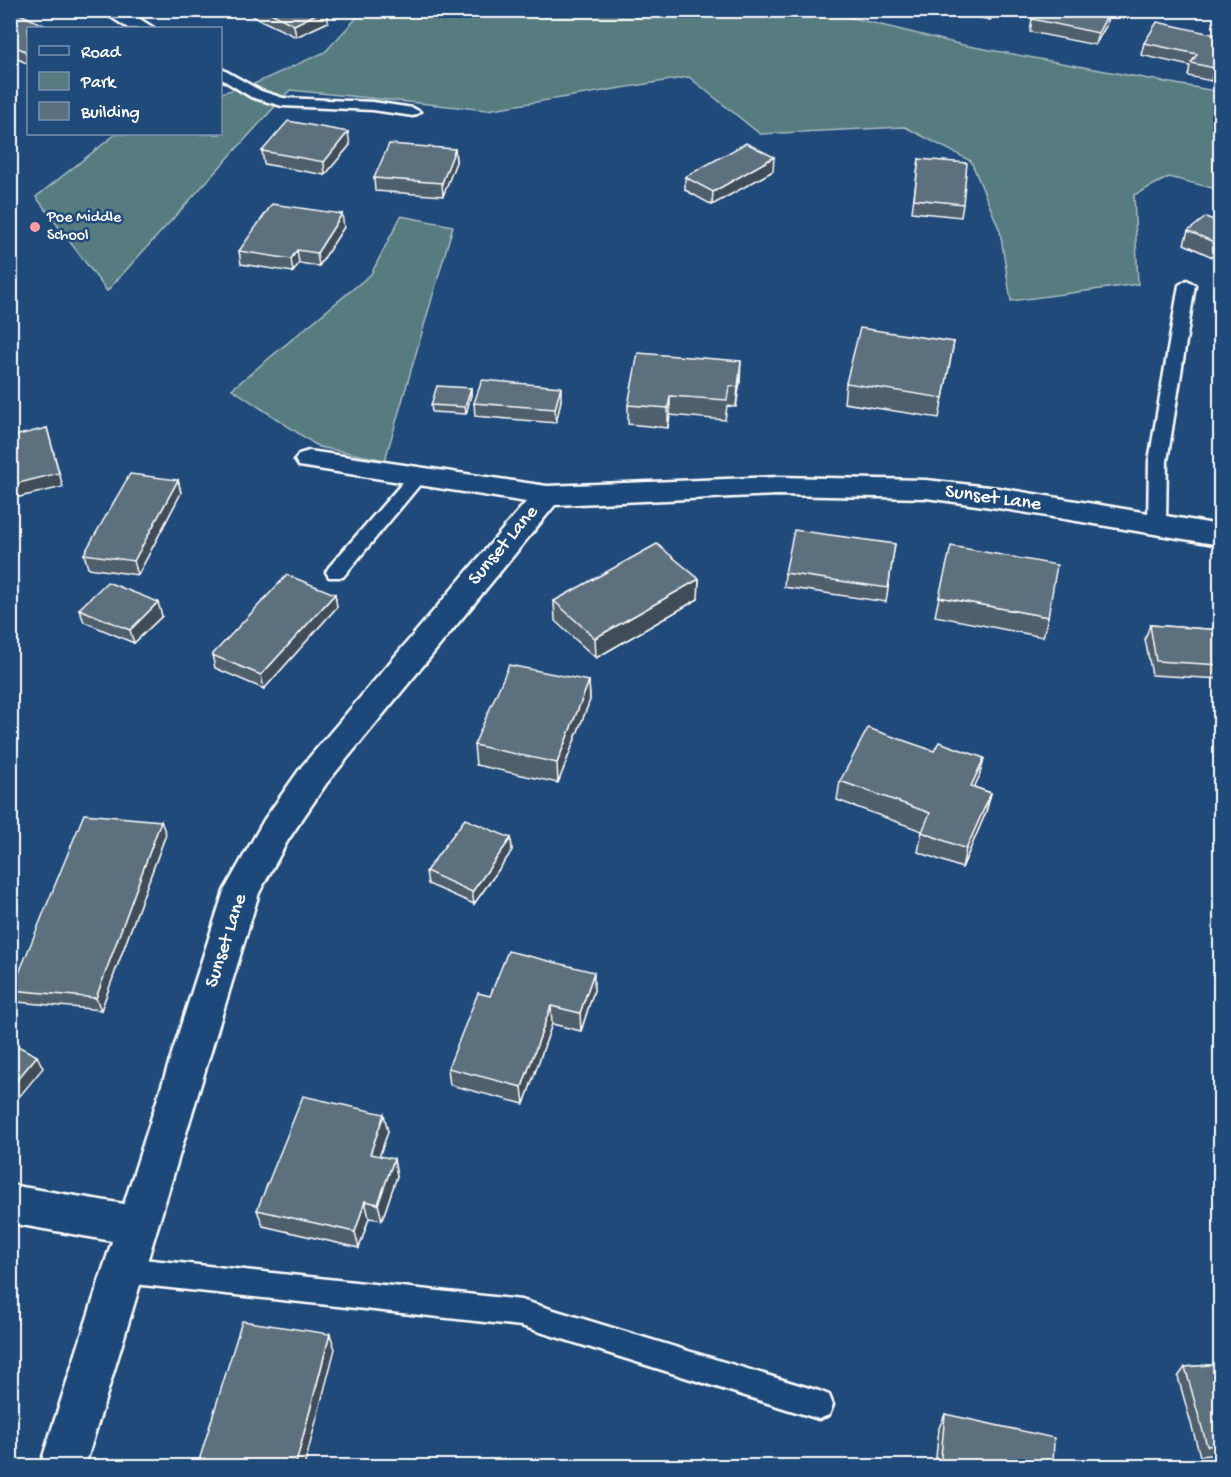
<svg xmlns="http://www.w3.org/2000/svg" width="1231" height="1477" font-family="'Gochi Hand',sans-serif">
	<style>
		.green { fill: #577b80; stroke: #abbdc0; stroke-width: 1.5 }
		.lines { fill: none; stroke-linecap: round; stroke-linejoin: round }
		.service-casing { stroke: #fff; stroke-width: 5 }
		.minor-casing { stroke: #fff; stroke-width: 5 }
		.service { fill: #1f4a7a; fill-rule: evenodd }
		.minor { fill: #1f4a7a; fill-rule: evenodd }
		.wall { fill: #4f5f6c; stroke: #fff; stroke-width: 1.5 }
		.shaded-wall { fill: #404e58; stroke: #fff; stroke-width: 1.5 }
		.building { fill: #5c6f7e; stroke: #fff; stroke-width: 1.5 }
		.poi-dot { fill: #ff9aa2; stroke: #1f4a7a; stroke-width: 2 }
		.labels { text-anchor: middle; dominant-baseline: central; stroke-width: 5; stroke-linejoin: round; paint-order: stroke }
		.far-poi-label { font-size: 16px; fill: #fff; stroke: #1f4a7a; text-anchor: start }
		.street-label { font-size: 20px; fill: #fff; stroke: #1f4a7a }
	</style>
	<rect width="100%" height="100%" fill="#1f4a7a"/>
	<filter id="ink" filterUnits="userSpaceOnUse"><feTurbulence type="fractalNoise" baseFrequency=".0167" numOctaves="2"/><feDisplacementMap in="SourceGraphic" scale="12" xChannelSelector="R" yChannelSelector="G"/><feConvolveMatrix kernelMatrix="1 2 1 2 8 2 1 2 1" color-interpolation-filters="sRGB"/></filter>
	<g filter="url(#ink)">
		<g class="green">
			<polygon points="363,11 824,11 963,45 1220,92 1220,190 1169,177 1134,195 1138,284 1011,301 1000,231 971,161 905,127 760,134 689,77 487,110 290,90 107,291 36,197 116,134 220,134 221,93 235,89 238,91 325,52"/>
			<polygon points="401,216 453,226 385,460 319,447 232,389 371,274"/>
		</g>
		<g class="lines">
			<g class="service-casing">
				<g id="service">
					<polygon points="220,68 261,91 283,98 373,102 413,108 420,112 413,116 373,110 282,106 251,97 220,78"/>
					<polygon points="1187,280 1195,285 1167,461 1166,524 1164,528 1150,528 1148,524 1149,461 1179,285"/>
					<polygon points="417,471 423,473 426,477 423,481 343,577 329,577 326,572 329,567 411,473"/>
					<polygon points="124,1257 521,1300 819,1391 829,1395 833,1405 829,1415 819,1419 521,1326 124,1283 115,1279 111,1270 115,1261"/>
				</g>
			</g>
			<g class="minor-casing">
				<g id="minor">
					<polygon points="100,10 126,10 154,28 128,28"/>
					<polygon points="309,451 547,486 778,477 926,480 998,488 1220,525 1220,545 998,508 926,498 778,495 555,505 326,784 288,840 259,893 85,1466 40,1466 112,1241 10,1223 10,1185 124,1204 224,891 264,820 302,766 526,502 299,466 295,460 299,454"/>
				</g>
			</g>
			<use href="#service" class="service"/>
			<use href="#minor" class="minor"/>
		</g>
		<g class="wall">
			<polygon points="202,10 218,10 209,14"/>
			<polygon points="252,10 326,10 328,22 296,37 252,16"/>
			<polygon points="946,10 996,10 990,20"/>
			<polygon points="1108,14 1106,26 1095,45 1030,32 1032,19"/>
			<polygon points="10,18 28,28 28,64 10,55"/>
			<polygon points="1221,36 1221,63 1211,81 1188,76 1190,66 1141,55 1144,43"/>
			<polygon points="350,145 325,175 264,164 262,151"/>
			<polygon points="455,149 456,162 443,196 375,191 374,178"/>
			<polygon points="919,159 963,204 961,217 912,212"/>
			<polygon points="773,171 712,205 685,190 685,177"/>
			<polygon points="1221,221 1221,261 1184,244 1188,231 1218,222"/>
			<polygon points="344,227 319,266 299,263 293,272 241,264 239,251"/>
			<polygon points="954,342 939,418 844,403 846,383"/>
			<polygon points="740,381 736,407 727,406 725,420 670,415 668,428 628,424 628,405"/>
			<polygon points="471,388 471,395 466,414 432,412 431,405"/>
			<polygon points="561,400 556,423 475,416 474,403"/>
			<polygon points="178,480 181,493 138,575 88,568 84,554"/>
			<polygon points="895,544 886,602 784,587 785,573"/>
			<polygon points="699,579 698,599 596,658 555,621 554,601"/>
			<polygon points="335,594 337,607 264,689 215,668 212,655"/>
			<polygon points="939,597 1048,617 1043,637 935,616"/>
			<polygon points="79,609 162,616 134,643 84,622"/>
			<polygon points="1150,625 1221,630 1221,679 1152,675 1145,639"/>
			<polygon points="589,681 590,700 558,783 476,765 474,745"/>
			<polygon points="934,751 984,758 979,777 974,787 991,793 986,812 962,868 918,852 922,831 837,800 840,781"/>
			<polygon points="166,834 101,1010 18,1002 12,990"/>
			<polygon points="511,838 512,851 474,904 428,884 426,871"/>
			<polygon points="594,990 581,1031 552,1024 524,1104 450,1085 448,1068 490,996"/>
			<polygon points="388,1132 379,1156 397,1176 382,1220 369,1218 359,1248 263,1226 257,1210"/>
			<polygon points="1221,1364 1221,1454 1200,1456 1178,1377 1185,1367"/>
			<polygon points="945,1414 1053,1467 935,1467 939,1428"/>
		</g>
		<g class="shaded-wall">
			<polygon points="209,10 218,10 209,14"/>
			<polygon points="324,10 326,10 328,22 296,37 294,25"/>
			<polygon points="991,10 996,10 990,20"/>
			<polygon points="1108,14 1106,26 1095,45 1098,33"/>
			<polygon points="28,50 28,64 25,51"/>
			<polygon points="1221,57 1221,63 1211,81 1214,68"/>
			<polygon points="348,132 350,145 325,175 324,162"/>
			<polygon points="455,149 456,162 443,196 442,183"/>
			<polygon points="774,157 773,171 712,205 713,192"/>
			<polygon points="342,214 344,227 319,266 317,253"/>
			<polygon points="297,250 299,263 293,272 291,259"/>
			<polygon points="741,361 740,381 736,407 738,387"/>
			<polygon points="561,387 561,400 556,423 555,409"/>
			<polygon points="471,388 471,395 466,414 465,407"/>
			<polygon points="670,396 670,415 668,428 668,408"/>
			<polygon points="47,428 63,487 15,498 11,485"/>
			<polygon points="178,480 181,493 138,575 134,561"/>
			<polygon points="699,579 698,599 596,658 595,638"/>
			<polygon points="335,594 337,607 264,689 261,675"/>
			<polygon points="158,602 162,616 134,643 130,630"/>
			<polygon points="589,681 590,700 558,783 557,763"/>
			<polygon points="984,758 979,777 966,805 971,786"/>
			<polygon points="991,793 986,812 962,868 966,849"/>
			<polygon points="161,821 166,834 101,1010 96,998"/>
			<polygon points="511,838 512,851 474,904 472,892"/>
			<polygon points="594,972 594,990 581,1031 580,1013"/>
			<polygon points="551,1006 552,1024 524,1104 522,1087"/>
			<polygon points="37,1056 43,1068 10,1108 10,1088"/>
			<polygon points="384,1114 388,1132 374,1171 370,1154"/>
			<polygon points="394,1159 397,1176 382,1220 378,1204"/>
			<polygon points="365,1201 369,1218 359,1248 355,1232"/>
			<polygon points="330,1334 335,1349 304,1467 295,1467"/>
		</g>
		<g class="building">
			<polygon points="265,10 324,10 294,25"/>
			<polygon points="1037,10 1092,10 1108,14 1098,33 1032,19"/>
			<polygon points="20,14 50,28 28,28 28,50 25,51 10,44 10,18"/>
			<polygon points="1157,22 1221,36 1221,57 1214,68 1191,63 1197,54 1144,43"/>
			<polygon points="288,121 348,132 324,162 262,151"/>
			<polygon points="746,143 774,157 713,192 685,177"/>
			<polygon points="389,144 455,149 442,183 374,178"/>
			<polygon points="919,159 967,163 963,204 914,199"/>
			<polygon points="272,204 342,214 317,253 297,250 291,259 239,251"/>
			<polygon points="1206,217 1218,222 1221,221 1221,245 1188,231"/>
			<polygon points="860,328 954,342 943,398 846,383"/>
			<polygon points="638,353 741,361 738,387 729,386 727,400 670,396 668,408 628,405"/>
			<polygon points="482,380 561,387 555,409 474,403"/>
			<polygon points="437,386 471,388 465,407 431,405"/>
			<polygon points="47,428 59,473 11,485 10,437"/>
			<polygon points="130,474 178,480 134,561 84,554"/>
			<polygon points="794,530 895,544 888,588 785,573"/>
			<polygon points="657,544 699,579 595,638 554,601"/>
			<polygon points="951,546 1057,565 1048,617 939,597"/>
			<polygon points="287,575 335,594 261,675 212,655"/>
			<polygon points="107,582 158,602 130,630 79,609"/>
			<polygon points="1150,625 1221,630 1221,665 1156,661"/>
			<polygon points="509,665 589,681 557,763 474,745"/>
			<polygon points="868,728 934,751 939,742 984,758 971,786 991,793 966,849 922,832 930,813 840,781"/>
			<polygon points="84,814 161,821 96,998 12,990"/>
			<polygon points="465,819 511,838 472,892 426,871"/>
			<polygon points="508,951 594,972 580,1013 551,1006 522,1087 448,1068 478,993 490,996"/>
			<polygon points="10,1042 37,1056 10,1088"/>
			<polygon points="303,1096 384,1114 370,1154 394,1159 378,1204 365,1201 355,1232 257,1210"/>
			<polygon points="242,1321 330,1334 295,1467 197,1467"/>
			<polygon points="1221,1364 1221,1445 1207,1446 1185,1367"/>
			<polygon points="945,1414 1054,1438 1053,1467 940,1467"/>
		</g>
	</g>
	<circle class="poi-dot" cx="35" cy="227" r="6"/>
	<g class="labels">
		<g class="far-poi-label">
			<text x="47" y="218">Poe Middle<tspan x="47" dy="18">School</tspan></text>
		</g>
		<g class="street-label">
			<text transform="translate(993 499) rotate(8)">Sunset Lane</text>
			<text transform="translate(504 546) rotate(-50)">Sunset Lane</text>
			<text transform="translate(227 941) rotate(-72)">Sunset Lane</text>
		</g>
	</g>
	<rect width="1231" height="1477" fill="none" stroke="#1f4a7a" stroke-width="36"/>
	<rect x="18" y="18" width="1195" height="1441" fill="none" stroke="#fff" stroke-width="2" filter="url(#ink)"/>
	<rect x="27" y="27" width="195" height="108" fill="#1f4a7a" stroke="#7992af" stroke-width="1.5"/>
	<rect x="39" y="46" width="30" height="9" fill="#1f4a7a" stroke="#7992af" stroke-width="1.5"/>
	<text x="81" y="57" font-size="18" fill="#ffffff">Road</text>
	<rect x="39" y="72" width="30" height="18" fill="#577b80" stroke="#7992af" stroke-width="1.5"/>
	<text x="81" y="87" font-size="18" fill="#ffffff">Park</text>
	<rect x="39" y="102" width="30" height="18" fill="#5c6f7e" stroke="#7992af" stroke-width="1.5"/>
	<text x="81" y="117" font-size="18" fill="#ffffff">Building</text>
</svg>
